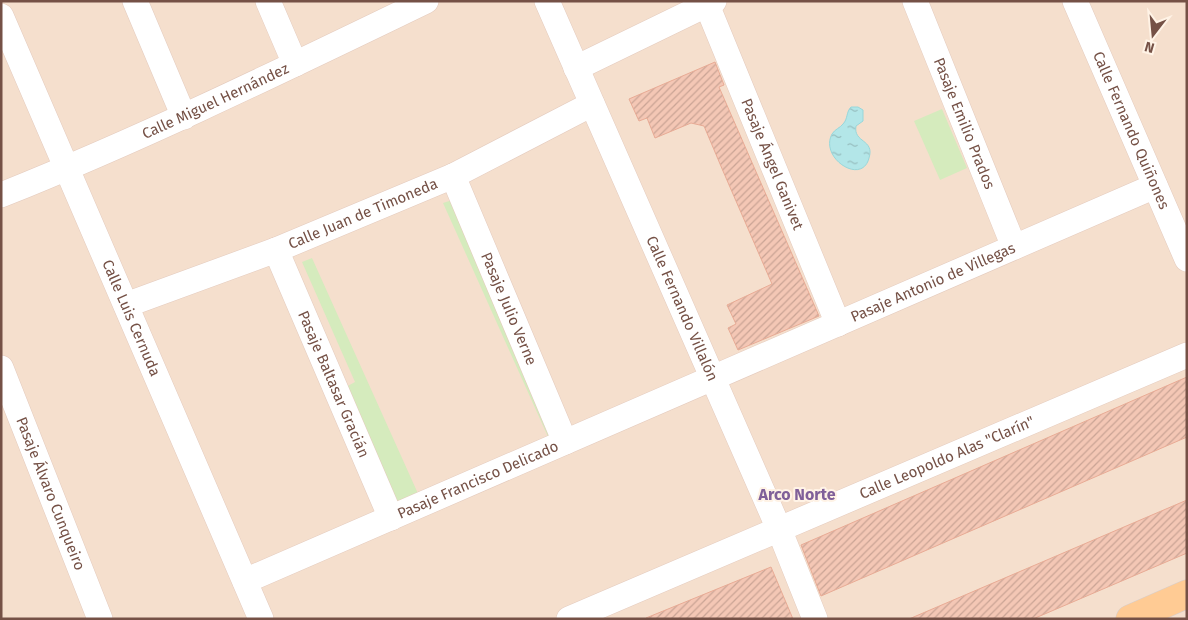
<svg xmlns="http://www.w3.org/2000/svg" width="1188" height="620" font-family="'Fira Sans',sans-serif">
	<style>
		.residential { fill: #f5dfcd }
		.green { fill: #d5ebbd }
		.water { fill: url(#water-ripples); stroke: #98d7da }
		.building { fill: url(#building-hatch); stroke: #e8ab95 }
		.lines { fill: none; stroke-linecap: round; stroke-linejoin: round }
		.minor-casing { stroke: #e4cbbe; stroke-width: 26 }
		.major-casing { stroke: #d8cecb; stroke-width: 29 }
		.minor { stroke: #fff; stroke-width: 25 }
		.major { stroke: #ffcb94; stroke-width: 28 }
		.labels { text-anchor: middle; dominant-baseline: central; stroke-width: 4; stroke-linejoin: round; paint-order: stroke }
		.street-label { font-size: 15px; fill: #755146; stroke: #fff3e6 }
		.neighbourhood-label { font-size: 16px; font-weight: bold; fill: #806099; stroke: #fff3e6 }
	</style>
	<defs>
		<pattern id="water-ripples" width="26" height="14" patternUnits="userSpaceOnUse" patternTransform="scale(1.25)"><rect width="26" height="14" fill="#b3e6e8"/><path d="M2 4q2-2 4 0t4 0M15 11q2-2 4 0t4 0" fill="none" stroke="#96bdbe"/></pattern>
		<pattern id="building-hatch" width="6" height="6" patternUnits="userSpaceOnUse" patternTransform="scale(1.25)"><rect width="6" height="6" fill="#f4c7b5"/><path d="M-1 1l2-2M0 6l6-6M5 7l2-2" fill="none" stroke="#caa495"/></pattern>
	</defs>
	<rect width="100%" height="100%" fill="#fdeedf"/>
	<rect class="residential" x="1" y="1" width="1186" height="618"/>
	<g class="green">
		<polygon points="942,109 967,168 940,180 914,121"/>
		<polygon points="468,195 565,434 549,439 443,203"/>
		<polygon points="312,258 420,498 396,508 342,389 355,382 302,262"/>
	</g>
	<path class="water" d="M851 107H858L863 110V121L856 126C853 143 875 139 869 158 862 186 819 158 832 134 835 129 840 128 843 124 848 119 846 112 851 107Z"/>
	<g class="building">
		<polygon points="715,62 724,85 719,87 819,316 738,350 728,328 736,324 727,305 772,284 723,171 704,126 691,123 655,138 647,118 639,121 629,99"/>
		<polygon points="1187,377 1187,437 821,596 801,545"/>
		<polygon points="1187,500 1187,553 1033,619 909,619"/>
		<polygon points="771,567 793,619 647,619 646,618"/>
	</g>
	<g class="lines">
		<g class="minor-casing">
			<g id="minor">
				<polyline points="135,1 184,117"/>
				<polyline points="268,1 295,64"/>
				<path id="s1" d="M547 1 779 529 815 619"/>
				<path id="s2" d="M915 1 1014 247"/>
				<path id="s3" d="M1075 1 1187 259"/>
				<path id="s4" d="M707 5 838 324"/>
				<path id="s5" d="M1 16 261 619"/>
				<polyline points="576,68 714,1"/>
				<path id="s6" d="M453 176 565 442"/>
				<path id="s7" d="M1 195C146 137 285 69 426 1"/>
				<path id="s8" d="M276 250 391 518"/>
				<path id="s9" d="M126 305 276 250 453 176 592 104"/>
				<path id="s10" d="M1 368 100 619"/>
				<path id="s11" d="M245 581 1155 186"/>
				<path id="s12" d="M569 619 1187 355"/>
			</g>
		</g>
		<g class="major-casing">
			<polyline id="major" points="1130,619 1187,594"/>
		</g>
		<use href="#minor" class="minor"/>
		<use href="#major" class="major"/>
	</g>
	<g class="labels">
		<g class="street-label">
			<text stroke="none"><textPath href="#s7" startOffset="234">Calle Miguel Hernández</textPath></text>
			<text stroke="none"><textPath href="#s2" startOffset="132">Pasaje Emilio Prados</textPath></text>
			<text stroke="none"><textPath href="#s3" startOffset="141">Calle Fernando Quiñones</textPath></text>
			<text stroke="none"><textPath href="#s4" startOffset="172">Pasaje Ángel Ganivet</textPath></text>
			<text stroke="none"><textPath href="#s9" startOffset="254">Calle Juan de Timoneda</textPath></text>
			<text stroke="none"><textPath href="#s11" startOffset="750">Pasaje Antonio de Villegas</textPath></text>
			<text stroke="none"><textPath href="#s6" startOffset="144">Pasaje Julio Verne</textPath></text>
			<text stroke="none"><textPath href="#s1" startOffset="336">Calle Fernando Villalón</textPath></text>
			<text stroke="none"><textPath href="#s5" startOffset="329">Calle Luis Cernuda</textPath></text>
			<text stroke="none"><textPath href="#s8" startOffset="146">Pasaje Baltasar Gracián</textPath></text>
			<text stroke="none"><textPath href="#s12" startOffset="411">Calle Leopoldo Alas "Clarín"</textPath></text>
			<text stroke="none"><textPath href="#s11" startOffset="254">Pasaje Francisco Delicado</textPath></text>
			<text stroke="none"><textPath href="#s10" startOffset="135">Pasaje Álvaro Cunqueiro</textPath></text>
		</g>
		<g class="neighbourhood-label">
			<text x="797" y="494">Arco Norte</text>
		</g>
	</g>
	<rect width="1188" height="620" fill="none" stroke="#755146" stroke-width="5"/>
	<g transform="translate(1153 35) rotate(196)" stroke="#fff3e6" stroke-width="4" paint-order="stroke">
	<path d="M0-4L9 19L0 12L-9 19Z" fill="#755146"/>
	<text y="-8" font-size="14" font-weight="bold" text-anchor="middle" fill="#755146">N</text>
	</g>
</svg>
